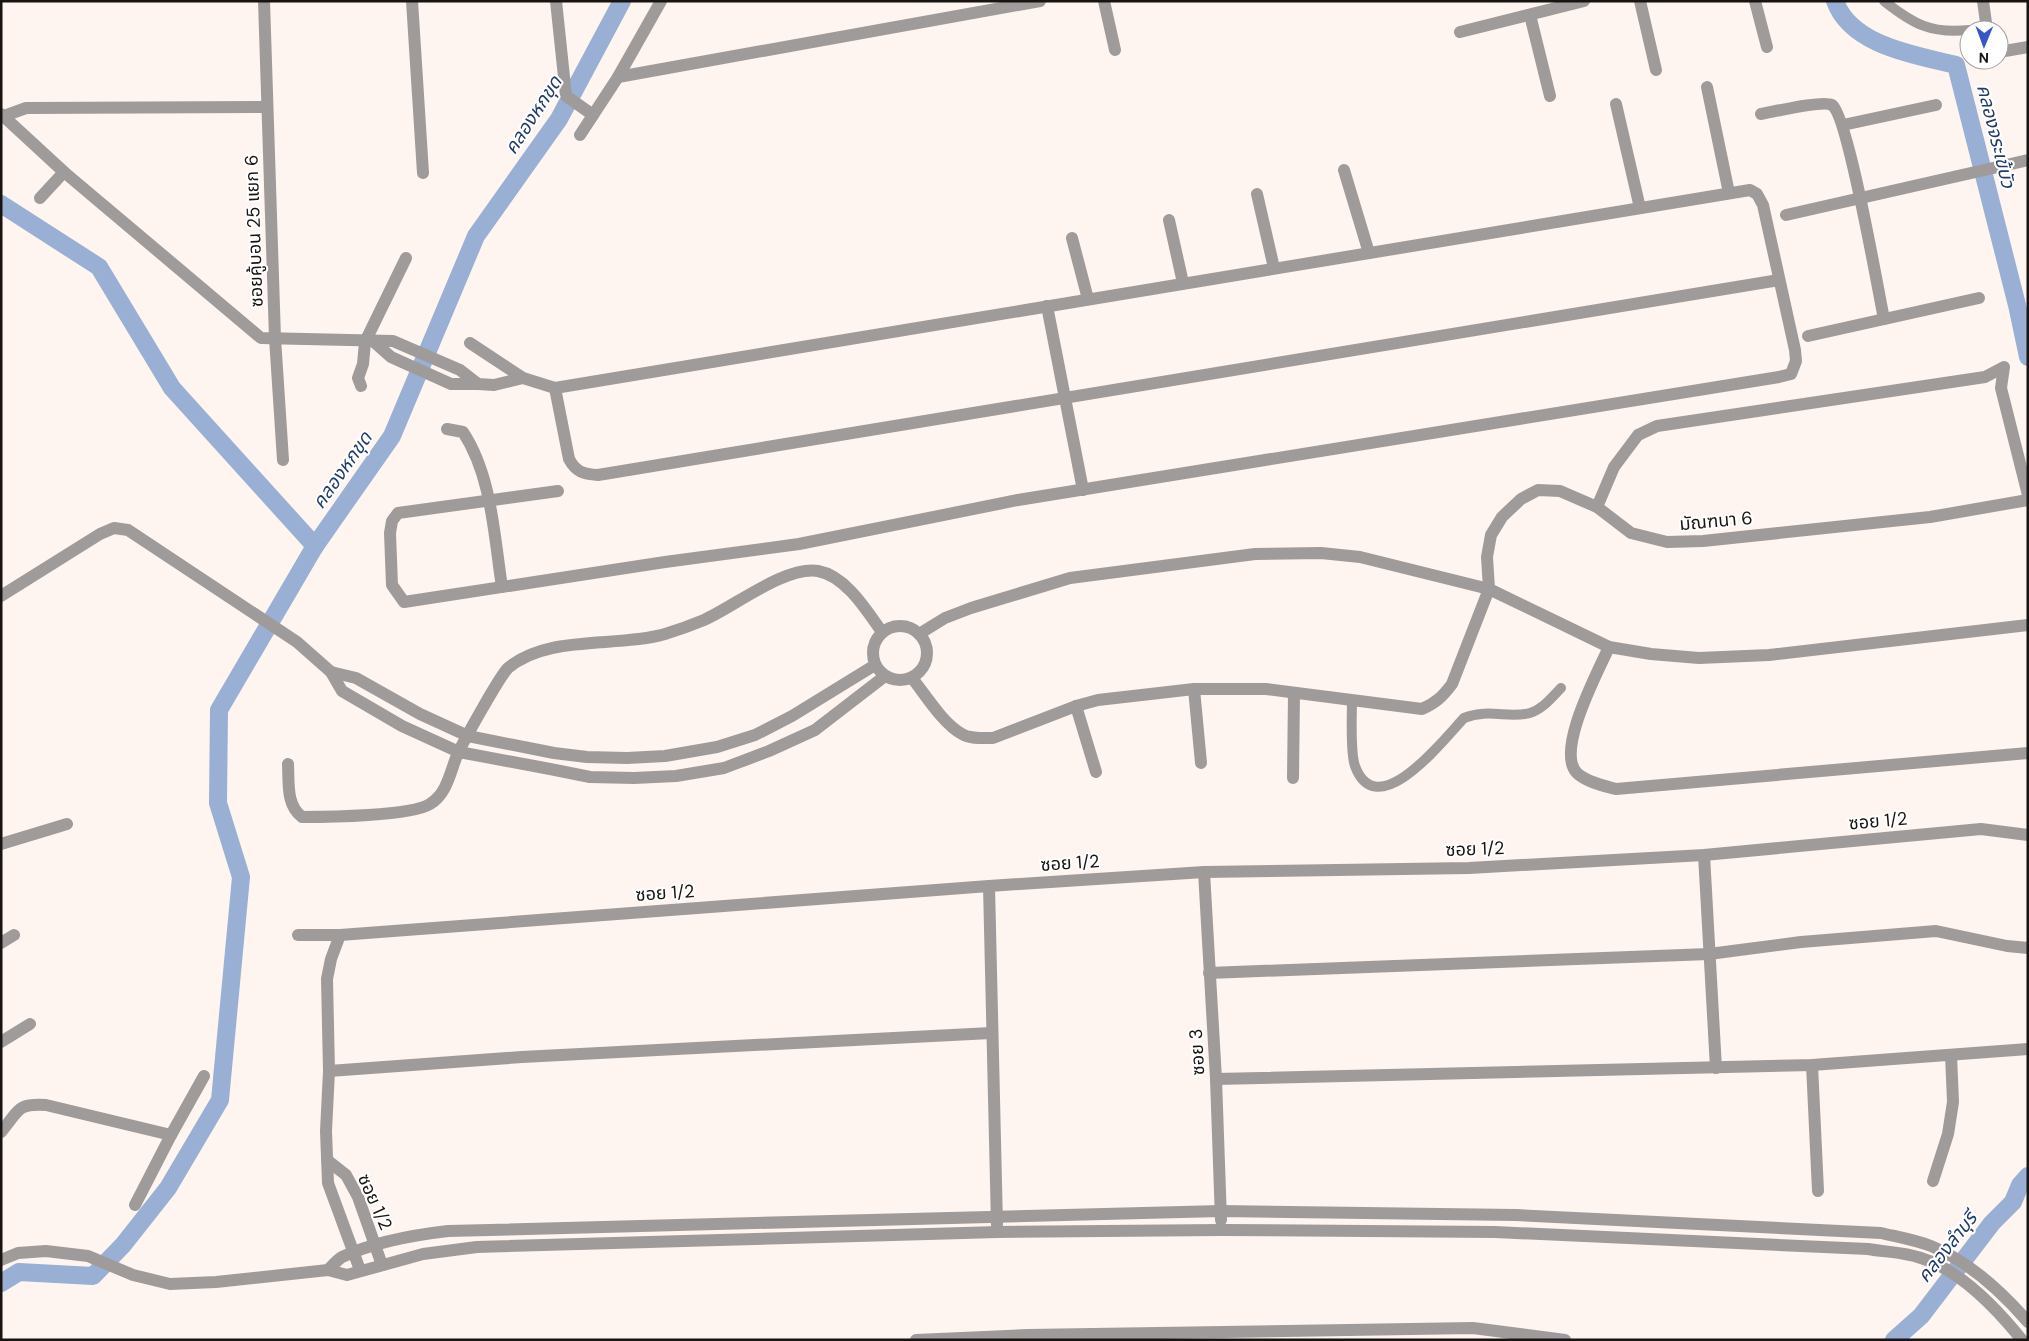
<svg xmlns="http://www.w3.org/2000/svg" width="2029" height="1341" font-family="'DM Sans','Noto Sans Thai',sans-serif">
	<style>
		.lines { fill: none; stroke-linecap: round; stroke-linejoin: round }
		.canal { stroke: #99afd3; stroke-width: 18 }
		.lane { stroke: #a09b9b; stroke-width: 10 }
		.street { stroke: #a09b9b; stroke-width: 12 }
		.labels { text-anchor: middle; dominant-baseline: central; stroke-width: 4; stroke-linejoin: round; paint-order: stroke }
		.street-label { font-size: 18px; fill: #171412; stroke: #fff }
		.water-label { font-size: 19px; font-style: italic; fill: #203b6a; stroke: #fff }
	</style>
	<rect width="100%" height="100%" fill="#fef5f0"/>
	<g class="lines">
		<g class="canal">
			<path d="M1835 1C1851 46 1916 55 1956 65L2017 305 2028 357"/>
			<polyline points="1,204 99,267 172,388 315,546 392,436 476,236 559,119 622,1"/>
			<polyline points="1,1283 19,1272 93,1276 123,1245 168,1188 220,1100 241,877 218,803 219,710 315,546"/>
			<polyline points="1894,1340 1921,1316 1992,1223 2013,1202 2020,1185 2028,1176"/>
		</g>
		<g class="lane">
			<path d="M1884 1C1913 24 1931 34 1969 30"/>
			<path d="M1352 700C1352 716 1350 752 1355 766 1377 826 1444 739 1464 718 1489 708 1509 719 1530 713 1543 709 1552 697 1561 688"/>
		</g>
		<g class="street">
			<polyline points="264,1 275,338 283,460"/>
			<polyline points="412,1 423,173"/>
			<polyline points="556,1 566,96 593,115"/>
			<polyline points="1104,1 1115,50"/>
			<polyline points="1640,1 1656,70"/>
			<polyline points="1755,1 1767,47"/>
			<polyline points="1983,1 1987,30"/>
			<polyline points="1530,15 1550,96"/>
			<polyline points="1460,32 1584,1"/>
			<polyline points="1999,52 2028,47"/>
			<polyline points="618,77 1040,1"/>
			<polyline points="1707,87 1729,193"/>
			<polyline points="1616,104 1640,208"/>
			<polyline points="1,114 64,172 261,338 393,341 460,370 478,384 494,385 523,378 555,388 1750,190 1757,194 1763,205 1795,350 1796,361 1791,374 1779,377 1018,500 799,544 665,562 404,602 392,585 390,533 392,521 398,513 558,491"/>
			<path d="M1761 114C1773 112 1823 100 1832 105 1848 116 1878 290 1884 319"/>
			<polyline points="1,117 26,108 267,107"/>
			<polyline points="1843,125 1936,105"/>
			<polyline points="580,135 618,77 661,1"/>
			<polyline points="1344,170 1369,253"/>
			<polyline points="1257,194 1274,268"/>
			<polyline points="40,198 64,172"/>
			<polyline points="1786,215 2028,160"/>
			<polyline points="1169,220 1183,283"/>
			<polyline points="1072,238 1088,299"/>
			<polyline points="1047,306 1083,490"/>
			<polyline points="1808,336 1979,298"/>
			<polyline points="373,341 391,357 451,384 478,384"/>
			<polyline points="470,343 523,378"/>
			<polyline points="361,386 358,378 363,364 365,342 406,258"/>
			<path d="M555 388 569 459C576 472 583 474 598 475L1779 280"/>
			<path d="M447 429 463 432C492 476 494 536 502 587"/>
			<polyline points="1597,507 1614,467 1638,435 1657,426 1985,377 2004,367 2001,388 2028,495"/>
			<polyline points="1,596 100,534 114,528 128,530 297,642 331,672 342,691 402,726 459,752 550,769 590,777 634,778 676,776 724,768 769,751 815,730 885,676"/>
			<circle cx="900" cy="653" r="27"/>
			<polyline points="919,634 945,618 971,608 1070,578 1255,554 1321,553 1360,557 1489,589 1609,647 1651,654 1699,658 1769,655 2028,625"/>
			<path d="M1609 647C1598 672 1555 751 1577 773 1586 782 1605 786 1616 789L2028 753"/>
			<polyline points="331,672 356,678 420,714 468,736 554,753 587,757 627,758 665,756 717,747 755,735 792,716 875,665"/>
			<path d="M912 678C925 694 943 724 962 734 970 739 983 738 993 738L1076 706 1098 700 1194 689H1266L1422 709C1436 703 1443 696 1452 684L1489 589 1487 557 1491 535 1502 517 1521 499 1538 490 1560 491 1597 507 1631 533 1667 542 1703 541 1930 517 2028 500"/>
			<polyline points="1194,689 1201,763"/>
			<polyline points="1076,706 1096,772"/>
			<path d="M288 764C289 783 286 805 302 817 327 817 411 816 430 804 448 793 450 771 458 753 465 739 499 677 508 668 548 634 617 648 665 634 678 630 692 625 704 620 735 606 785 566 818 571 846 576 867 611 882 632"/>
			<polyline points="1293,778 1294,693"/>
			<polyline points="1,844 67,824"/>
			<polyline points="1704,855 1716,1068"/>
			<polyline points="1204,872 1216,1079 1221,1220"/>
			<polyline points="989,886 997,1225"/>
			<polyline points="298,935 340,935"/>
			<polyline points="1,943 14,935"/>
			<polyline points="1209,973 1709,954 1801,942 1936,931 2007,946 2028,948"/>
			<polyline points="1,1042 30,1024"/>
			<polyline points="1812,1065 1818,1191"/>
			<polyline points="329,1071 522,1057 991,1033"/>
			<polyline points="1216,1079 1812,1065 2028,1049"/>
			<path d="M1 1132C19 1111 16 1103 46 1105L171 1135 135 1205"/>
			<polyline points="171,1135 204,1076"/>
			<polyline points="327,1160 346,1175 358,1197 382,1265"/>
			<polyline points="1933,1181 1948,1134 1953,1102 1951,1055"/>
			<path d="M1 1260 18 1253 46 1251 88 1256 133 1275 170 1284 216 1282 328 1270 347 1275 423 1254 477 1247 998 1232 1221 1230 1495 1232 1868 1249C1885 1252 1904 1252 1921 1258 1960 1270 1997 1309 2022 1340"/>
			<path d="M328 1270C332 1266 337 1260 342 1257 374 1242 413 1235 448 1231L1221 1211 1516 1215 1881 1233C1898 1237 1915 1240 1931 1246 1968 1261 2002 1292 2028 1322"/>
			<polyline points="360,1270 328,1183 326,1131 329,1071 327,979 331,959 340,935 989,886 1204,872 1469,868 1704,855 1981,829 2028,835"/>
			<polyline points="916,1340 1027,1335 1473,1328 1565,1340"/>
		</g>
	</g>
	<g class="labels">
		<g class="street-label">
			<text transform="translate(254 231) rotate(-92)">ซอยคู้บอน 25 แยก 6</text>
			<text transform="translate(1716 521) rotate(-5)">มัณฑนา 6</text>
			<text transform="translate(1878 821) rotate(-5)">ซอย 1/2</text>
			<text transform="translate(1475 849) rotate(-2)">ซอย 1/2</text>
			<text transform="translate(1070 863) rotate(-4)">ซอย 1/2</text>
			<text transform="translate(665 893) rotate(-4)">ซอย 1/2</text>
			<text transform="translate(1197 1052) rotate(-93)">ซอย 3</text>
			<text transform="translate(375 1202) rotate(66)">ซอย 1/2</text>
		</g>
		<g class="water-label">
			<text transform="translate(533 115) rotate(-57)">คลองหกขุด</text>
			<text transform="translate(1996 136) rotate(76)">คลองจระเข้บัว</text>
			<text transform="translate(342 470) rotate(-55)">คลองหกขุด</text>
			<text transform="translate(1947 1247) rotate(-52)">คลองลำบุรี</text>
		</g>
	</g>
	<rect width="2029" height="1341" fill="none" stroke="#171412" stroke-width="5"/>
	<g transform="translate(1984 45) rotate(181)"><circle r="24" fill="#ffffff" stroke="#a2a1a0"/>
	<path d="M0-4L9 19L0 12L-9 19Z" fill="#3757c9"/>
	<text y="-8" font-size="14" font-weight="bold" text-anchor="middle" fill="#171412">N</text>
	</g>
</svg>
